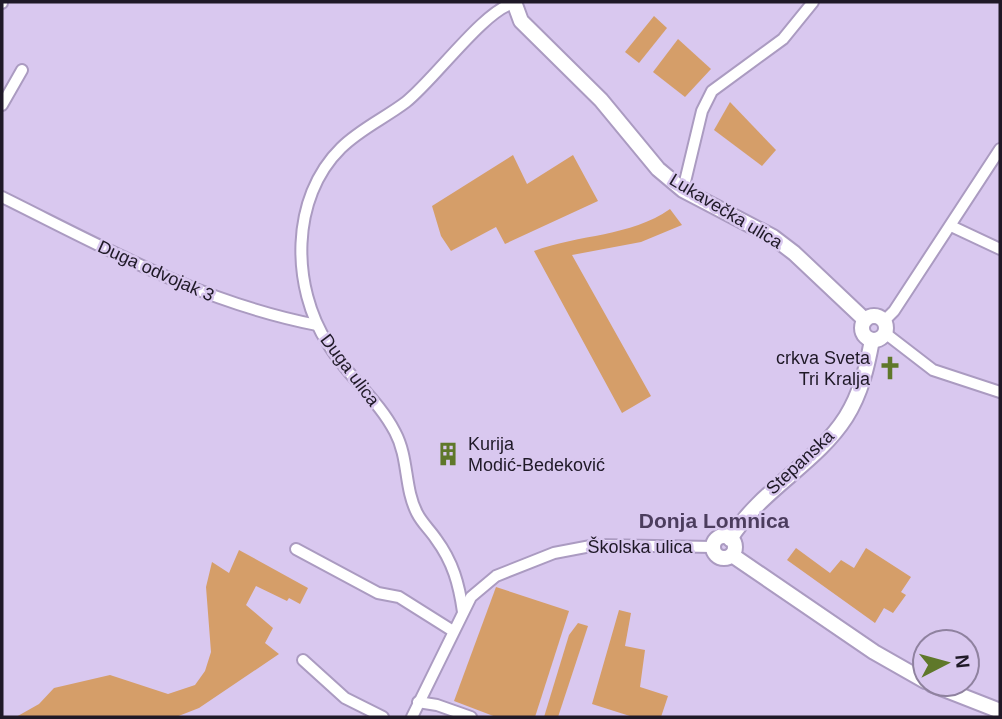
<svg xmlns="http://www.w3.org/2000/svg" width="1002" height="719" font-family="Arial,sans-serif">
	<style>
		.green { fill: #d59e69 }
		.lines { fill: none; stroke-linecap: round; stroke-linejoin: round }
		.minor-casing { stroke: #ab9bc1; stroke-width: 14 }
		.tertiary-casing { stroke: #ab9bc1; stroke-width: 18 }
		.minor { stroke: #fff; stroke-width: 10 }
		.tertiary { stroke: #fff; stroke-width: 14 }
		.labels { text-anchor: middle; dominant-baseline: central; stroke-width: 5; stroke-linejoin: round; paint-order: stroke }
		.street-label { font-size: 18px; fill: #1f1927; stroke: #d9c8ef }
		.poi-label { font-size: 18px; fill: #1f1927; stroke: #d9c8ef; text-anchor: end }
		.quarter-label { font-size: 21px; font-weight: bold; fill: #4c3d5e; stroke: #d9c8ef }
	</style>
	<rect width="100%" height="100%" fill="#d9c8ef"/>
	<g class="green">
		<polygon points="654,16 667,28 639,63 625,52"/>
		<polygon points="678,39 711,69 685,97 653,72"/>
		<polygon points="730,102 776,150 762,166 714,130"/>
		<polygon points="513,155 527,184 573,155 598,201 505,244 496,227 451,251 441,236 432,206"/>
		<path d="M670 209 682 225 641 242 572 255 651 396 622 413 534 251C580 234 630 237 670 209Z"/>
		<polygon points="796,548 830,573 841,560 854,568 866,548 911,577 901,592 906,595 893,613 884,608 875,623 787,560"/>
		<polygon points="239,550 308,588 300,604 289,598 287,601 256,586 246,605 273,628 265,643 279,654 199,708 176,717 16,717 39,704 54,688 110,675 168,694 195,685 205,671 211,652 206,587 212,562 229,573"/>
		<polygon points="496,587 569,611 535,717 496,717 454,701"/>
		<polygon points="619,610 631,613 625,646 645,650 640,687 668,696 661,717 633,717 592,704"/>
		<polygon points="578,623 588,626 558,717 544,717 569,635"/>
	</g>
	<g class="lines">
		<g class="minor-casing">
			<g id="minor">
				<polyline points="2,3 2,2"/>
				<polyline points="2,105 22,70"/>
				<polyline points="683,190 702,111 712,91 783,39 813,2"/>
				<path d="M2 197C107 249 200 302 317 325"/>
				<polyline points="951,226 1000,249"/>
				<polyline points="884,321 894,311 1000,149"/>
				<polyline points="885,333 933,370 1000,392"/>
				<polyline points="296,549 378,593 399,597 453,631"/>
				<path d="M463 612C459 584 453 562 436 539 430 530 422 523 417 513 404 488 409 458 395 432 378 399 347 376 328 344 291 287 290 198 341 148 360 129 385 118 406 102 435 79 484 10 514 3"/>
				<polyline points="303,660 345,698 383,717"/>
				<polyline points="418,702 437,705 471,717"/>
				<polyline points="412,717 471,597 496,576 554,553 596,545 713,547"/>
			</g>
		</g>
		<g class="tertiary-casing">
			<g id="tertiary">
				<polyline points="514,2 521,21 601,100 658,169 683,190 773,237 794,253 865,320"/>
				<circle cx="874" cy="328" r="12"/>
				<circle cx="724" cy="547" r="11"/>
				<path d="M730 539C761 489 816 464 846 417 861 393 867 367 872 340"/>
				<polyline points="732,555 874,652 925,681"/>
				<polyline points="931,684 1000,711"/>
			</g>
		</g>
		<use href="#minor" class="minor"/>
		<use href="#tertiary" class="tertiary"/>
	</g>
	<defs>
		<g id="church-bare" transform="scale(1.89)"><path d="M-1.2-6h2.4v3.5h3.3v2.4h-3.3V6h-2.4V-.1h-3.3v-2.4h3.3Z" fill="#5f782a" stroke="#d9c8ef" stroke-width="2.5" paint-order="stroke"/></g>
		<g id="building-bare" transform="scale(1.89)"><path d="M-4-6H4V6H1V3H-1V6H-4ZM-2.5-4.3h1.7v1.8h-1.7ZM.8-4.3h1.7v1.8H.8ZM-2.5-1h1.7V.8h-1.7ZM.8-1h1.7V.8H.8Z" fill="#5f782a" stroke="#d9c8ef" stroke-width="2.5" paint-order="stroke"/></g>
	</defs>
	<g fill-rule="evenodd">
		<use href="#church-bare" x="890" y="368"/>
		<use href="#building-bare" x="448" y="454"/>
	</g>
	<g class="labels">
		<g class="street-label">
			<text transform="translate(726 211) rotate(31)">Lukavečka ulica</text>
			<text transform="translate(156 271) rotate(24)">Duga odvojak 3</text>
			<text transform="translate(350 370) rotate(53)">Duga ulica</text>
			<text transform="translate(800 462) rotate(-43)">Stepanska</text>
			<text x="640" y="547">Školska ulica</text>
		</g>
		<g class="poi-label">
			<text x="870" y="358">crkva Sveta<tspan x="870" dy="21">Tri Kralja</tspan></text>
			<text x="468" y="444" text-anchor="start">Kurija<tspan x="468" dy="21">Modić-Bedeković</tspan></text>
		</g>
		<g class="quarter-label">
			<text x="714" y="520">Donja Lomnica</text>
		</g>
	</g>
	<rect width="1002" height="719" fill="none" stroke="#1f1927" stroke-width="7"/>
	<g transform="translate(946 663) rotate(84)"><circle r="33" fill="#d9c8ef" stroke="#8f829f" stroke-width="2"/>
	<path d="M0-5L12 26L0 18L-12 26Z" fill="#5f782a"/>
	<text y="-10" font-size="19" font-weight="bold" text-anchor="middle" fill="#1f1927">N</text>
	</g>
</svg>
